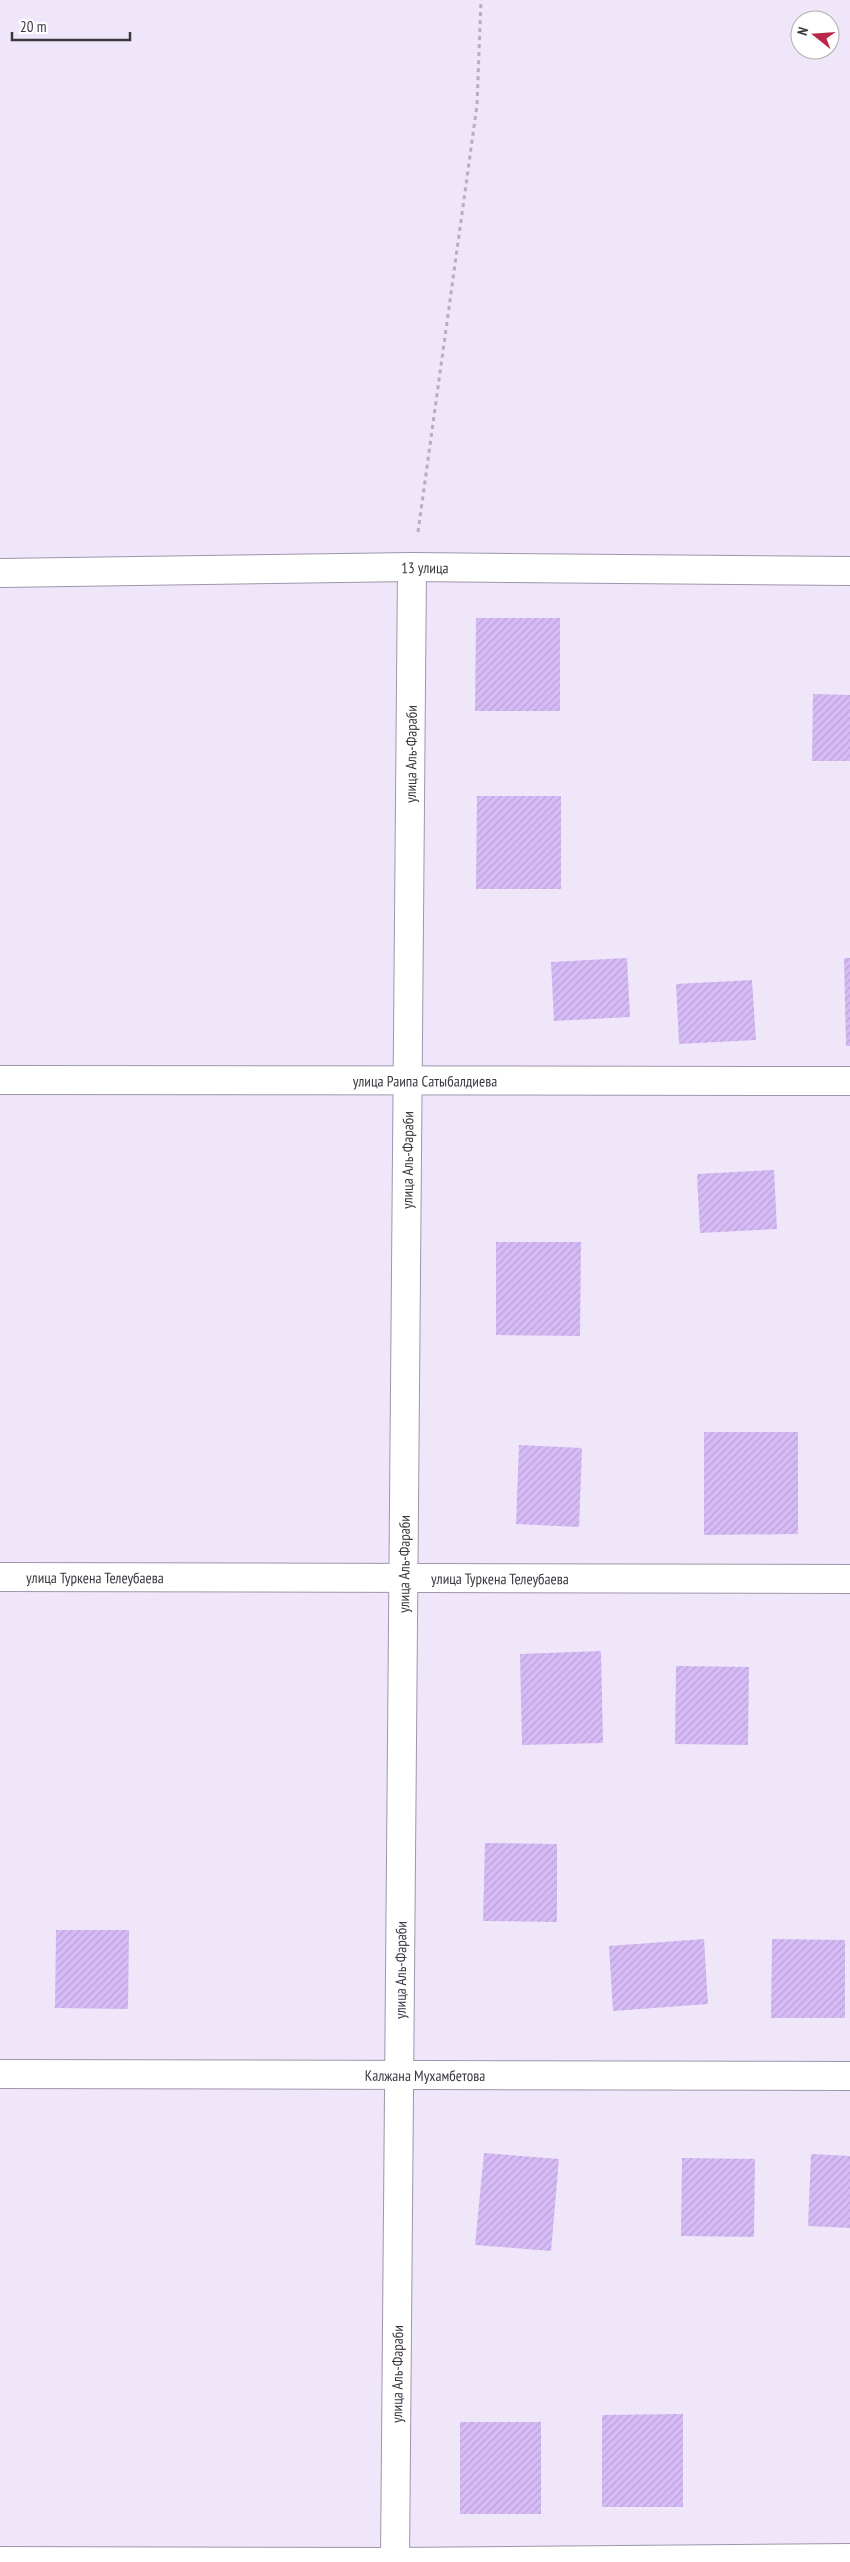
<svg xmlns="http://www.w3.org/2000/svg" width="850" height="2562" font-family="'PT Sans Narrow',sans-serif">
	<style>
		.building { fill: url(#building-hatch) }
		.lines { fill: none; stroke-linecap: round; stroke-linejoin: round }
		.minor-casing { stroke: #9f96a9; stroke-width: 30 }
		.path { stroke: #b7afc0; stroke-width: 3; stroke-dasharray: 4 4; stroke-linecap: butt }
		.minor { stroke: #fff; stroke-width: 28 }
		.labels { text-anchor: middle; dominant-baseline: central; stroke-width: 4; stroke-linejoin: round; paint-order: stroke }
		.street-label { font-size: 15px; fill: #3b373f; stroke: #fff }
	</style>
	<defs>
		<pattern id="building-hatch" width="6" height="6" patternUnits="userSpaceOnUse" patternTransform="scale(1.25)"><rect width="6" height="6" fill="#d7bbf6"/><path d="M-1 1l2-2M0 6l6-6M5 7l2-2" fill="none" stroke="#b9a1d4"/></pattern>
	</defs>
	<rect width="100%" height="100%" fill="#efe6fa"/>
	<g class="building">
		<polygon points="476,618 560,618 560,711 475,711"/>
		<polygon points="813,694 850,695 850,761 812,761"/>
		<polygon points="477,796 561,796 561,889 476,889"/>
		<polygon points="627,958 630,1017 554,1021 551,962"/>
		<polygon points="844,958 850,958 850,1046 846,1046"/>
		<polygon points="752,980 756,1040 679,1044 676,984"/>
		<polygon points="774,1170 777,1229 700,1233 697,1174"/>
		<polygon points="496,1242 581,1242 580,1336 496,1335"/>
		<polygon points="704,1432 798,1432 798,1534 704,1535"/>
		<polygon points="519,1445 582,1448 579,1527 516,1524"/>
		<polygon points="601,1651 603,1743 522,1745 520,1654"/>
		<polygon points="676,1666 749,1667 748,1745 675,1744"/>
		<polygon points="485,1843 557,1844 557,1922 483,1921"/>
		<polygon points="56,1930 129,1930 128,2009 55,2008"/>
		<polygon points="704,1939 708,2004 613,2011 609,1946"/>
		<polygon points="772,1939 845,1940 845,2018 771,2018"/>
		<polygon points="484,2153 559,2159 551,2251 475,2245"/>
		<polygon points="811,2154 850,2156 850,2228 808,2226"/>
		<polygon points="682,2158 755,2159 754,2237 681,2236"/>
		<polygon points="683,2414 683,2507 602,2507 602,2415"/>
		<rect x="460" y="2422" width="81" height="92"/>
	</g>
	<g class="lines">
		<g class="minor-casing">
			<g id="minor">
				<path id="s1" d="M0 573 412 567 850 571"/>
				<path id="s2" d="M0 1080 850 1081"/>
				<path id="s3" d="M0 1577 850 1579"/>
				<path id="s4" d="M0 2074 850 2076"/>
				<polyline points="0,2561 395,2562 850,2558"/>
				<path id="s5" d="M395 2562 412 567"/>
			</g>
		</g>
		<polyline class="path" points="418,532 477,105 481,0"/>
		<use href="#minor" class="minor"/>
	</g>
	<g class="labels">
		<g class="street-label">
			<text stroke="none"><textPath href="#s1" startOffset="425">13 улица</textPath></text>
			<text stroke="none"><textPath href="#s5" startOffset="1808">улица Аль-Фараби</textPath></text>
			<text stroke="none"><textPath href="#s2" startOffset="425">улица Раипа Сатыбалдиева</textPath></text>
			<text stroke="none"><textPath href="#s5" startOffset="1402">улица Аль-Фараби</textPath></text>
			<text stroke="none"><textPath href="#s5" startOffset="998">улица Аль-Фараби</textPath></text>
			<text stroke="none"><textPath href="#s3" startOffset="95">улица Туркена Телеубаева</textPath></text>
			<text stroke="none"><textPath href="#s3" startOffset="500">улица Туркена Телеубаева</textPath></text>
			<text stroke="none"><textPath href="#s5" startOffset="592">улица Аль-Фараби</textPath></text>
			<text stroke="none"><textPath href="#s4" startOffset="425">Калжана Мухамбетова</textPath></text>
			<text stroke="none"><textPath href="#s5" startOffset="188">улица Аль-Фараби</textPath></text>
		</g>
	</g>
	<g transform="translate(815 35) rotate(287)"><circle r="24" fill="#ffffff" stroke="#b1afb2"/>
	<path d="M0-4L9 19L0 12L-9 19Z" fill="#b9284a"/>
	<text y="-8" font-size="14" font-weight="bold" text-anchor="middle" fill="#3b373f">N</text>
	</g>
	<path d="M12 32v8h118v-8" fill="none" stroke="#3b373f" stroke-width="2.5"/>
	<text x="20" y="32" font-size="15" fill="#3b373f" stroke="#ffffff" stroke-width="4" paint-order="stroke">20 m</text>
</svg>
